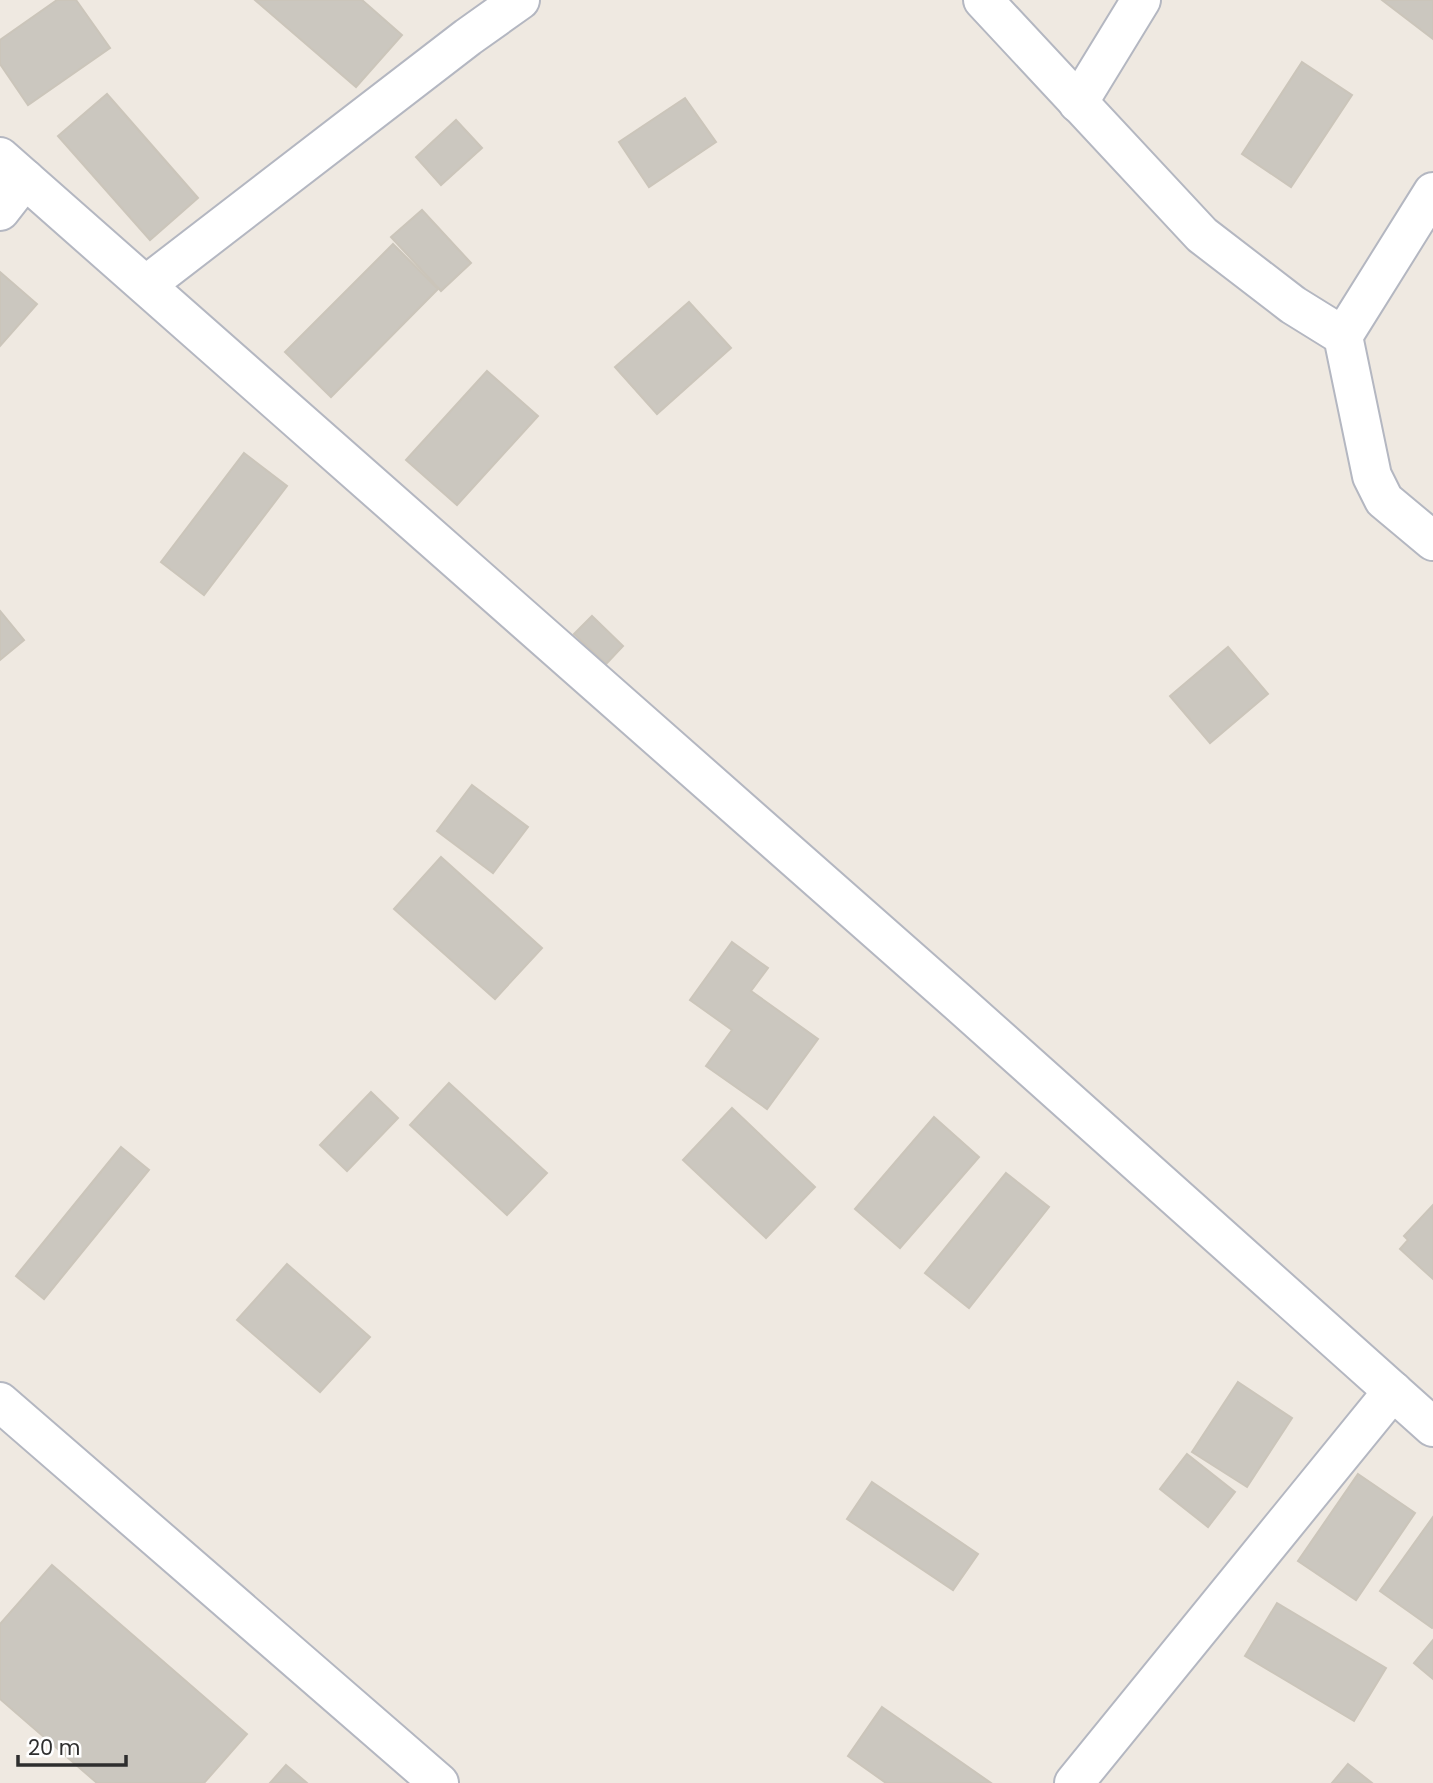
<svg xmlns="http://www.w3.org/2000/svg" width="1433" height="1783" font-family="Poppins,sans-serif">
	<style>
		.building { fill: #cbc7bf; stroke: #cbc5ba; stroke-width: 2 }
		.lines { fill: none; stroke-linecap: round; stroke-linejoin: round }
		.minor-casing { stroke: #b4b7c1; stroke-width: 42 }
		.minor { stroke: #fff; stroke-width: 38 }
	</style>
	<rect width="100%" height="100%" fill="#efe9e1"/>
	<g class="building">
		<polygon points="57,0 76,0 110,48 28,105 0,64 0,40"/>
		<polygon points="255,0 362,0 402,35 356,87"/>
		<polygon points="1382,0 1433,0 1433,39"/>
		<polygon points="1302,62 1352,95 1291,187 1242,154"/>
		<polygon points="107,94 198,198 150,240 58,136"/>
		<polygon points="685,98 716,142 649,187 619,142"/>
		<polygon points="456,120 482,148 441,185 416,157"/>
		<polygon points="422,210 471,263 441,291 391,237"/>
		<polygon points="393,244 438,289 331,397 285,352"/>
		<polygon points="0,272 37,304 0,346"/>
		<polygon points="689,302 731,348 657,414 615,367"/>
		<polygon points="487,371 538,416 457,505 406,460"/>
		<polygon points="244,453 287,486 204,595 161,562"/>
		<polygon points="0,611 24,640 0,660"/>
		<polygon points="592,616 623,646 606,664 574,634"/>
		<polygon points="1228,647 1268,694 1210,743 1170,696"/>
		<polygon points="472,785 528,827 493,873 437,831"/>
		<polygon points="441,857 542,948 495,999 394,909"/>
		<polygon points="732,942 768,968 751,991 818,1039 767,1109 706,1066 732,1030 690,1000"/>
		<polygon points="449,1083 547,1173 507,1215 410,1125"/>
		<polygon points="371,1092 398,1118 347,1171 320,1145"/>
		<polygon points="732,1108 815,1187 766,1238 683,1160"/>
		<polygon points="934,1117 979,1157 900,1248 855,1209"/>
		<polygon points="121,1147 149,1170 44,1299 16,1276"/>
		<polygon points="1006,1173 1049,1207 969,1308 925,1273"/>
		<polygon points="1433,1205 1433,1279 1400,1249 1408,1240 1404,1236"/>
		<polygon points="287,1264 370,1337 320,1392 237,1320"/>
		<polygon points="1238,1382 1292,1418 1247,1487 1192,1452"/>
		<polygon points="1187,1454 1235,1492 1208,1527 1160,1489"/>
		<polygon points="1358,1474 1415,1513 1356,1600 1298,1561"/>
		<polygon points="872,1482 978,1554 953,1590 847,1519"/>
		<polygon points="1433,1517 1433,1627 1432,1628 1380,1591"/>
		<polygon points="52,1565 247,1734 204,1783 97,1783 0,1699 0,1624"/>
		<polygon points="1277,1603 1386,1668 1354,1721 1245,1656"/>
		<polygon points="1433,1640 1433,1679 1414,1663"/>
		<polygon points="882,1707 991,1783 886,1783 848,1756"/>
		<polygon points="1348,1764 1372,1783 1332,1783"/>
		<polygon points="286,1765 307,1783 270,1783"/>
	</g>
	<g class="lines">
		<g class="minor-casing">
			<g id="minor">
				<polyline points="983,0 1202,235 1293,305 1343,336 1372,476 1384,500 1433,541"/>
				<polyline points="1078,103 1141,0"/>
				<polyline points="0,157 959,1003 1433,1427"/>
				<polyline points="0,211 25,179"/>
				<polyline points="146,285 468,37 520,0"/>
				<polyline points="1343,336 1433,192"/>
				<polyline points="0,1402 439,1783"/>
				<polyline points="1074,1783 1393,1391"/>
			</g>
		</g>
		<use href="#minor" class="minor"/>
	</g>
	<path d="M18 1755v10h108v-10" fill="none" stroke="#2e2e2e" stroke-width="3.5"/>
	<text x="28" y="1755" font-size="21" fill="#2e2e2e" stroke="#ffffff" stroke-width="5" paint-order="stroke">20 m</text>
</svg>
